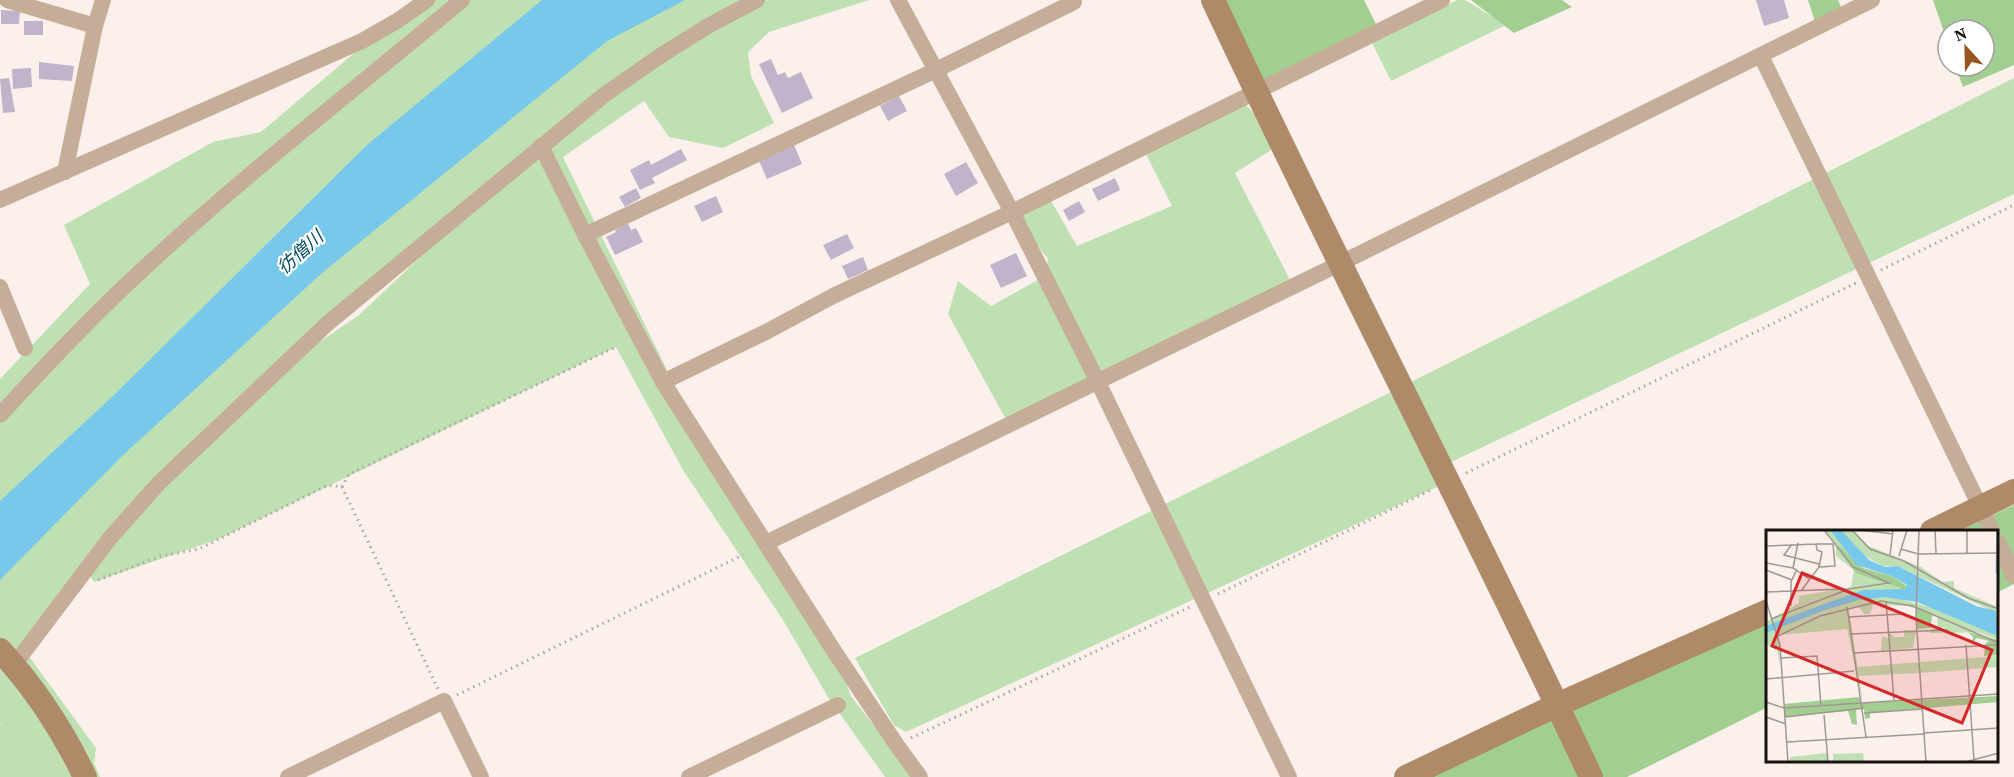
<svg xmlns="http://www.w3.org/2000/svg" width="2014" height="777" font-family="'Source Serif 4','Noto Sans JP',serif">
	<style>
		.green { fill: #bfe0b3; fill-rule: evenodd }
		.forest { fill: #a2ce92 }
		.water { fill: #77c8eb }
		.building { fill: #c1b3c9 }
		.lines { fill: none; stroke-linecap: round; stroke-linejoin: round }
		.path { stroke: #afa5a0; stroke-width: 3; stroke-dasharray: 1.5 4.5; stroke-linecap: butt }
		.street { stroke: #c6ad97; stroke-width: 16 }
		.secondary { stroke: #ae8a69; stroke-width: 24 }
		.labels { text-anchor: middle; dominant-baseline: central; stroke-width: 4.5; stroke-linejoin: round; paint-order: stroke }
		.water-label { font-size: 18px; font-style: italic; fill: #004a62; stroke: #fff }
		.inset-river { fill: none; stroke: #77c8eb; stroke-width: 3 }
		.inset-road { fill: none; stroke: #a19792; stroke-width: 1.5 }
		.view { fill: #d62828; fill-opacity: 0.15; stroke: #d62828; stroke-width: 3 }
		.inset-edge { fill: none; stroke: #19110c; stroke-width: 3 }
	</style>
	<rect width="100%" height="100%" fill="#fbf0eb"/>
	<g class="green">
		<path d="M430 0H869L769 32 748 52 751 76 774 123 723 148 669 137 644 101 563 157 707 452 834 651 851 696 914 777H885L828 697 783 620 683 470 616 347 219 539 94 582 86 571 25 651 96 748 94 763 100 777H0V724L3 726 0 723V379L90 284 64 225 213 142 261 132 359 49ZM429 249 359 315 305 352Z"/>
		<polygon points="1457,0 1465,0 1506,25 1391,81 1372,43"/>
		<polygon points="2014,78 2014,194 1447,464 1448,482 906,732 894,725 855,658 1403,386"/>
		<polygon points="1246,105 1282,143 1235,173 1290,280 1009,425 948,314 958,281 991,306 1045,276 1048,259 1012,212 1051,201 1077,246 1172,206 1143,148"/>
	</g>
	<g class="forest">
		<polygon points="1213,0 1364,0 1379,30 1257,93"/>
		<polygon points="1471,0 1562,0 1572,7 1514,33"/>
		<polygon points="1808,0 1838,0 1844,14 1817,28"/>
		<polygon points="1933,0 2014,0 2014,65 1963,87 1955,66 1984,66 1984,30 1948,30 1948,44"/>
		<polygon points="2014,505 2014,584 1998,592 1998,531 1959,531"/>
		<polygon points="1768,619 1768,707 1627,777 1424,777"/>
	</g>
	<polygon class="water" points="542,0 685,0 607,41 322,273 122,456 0,580 0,501 113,396 367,145"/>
	<g class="building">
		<polygon points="1756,0 1784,0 1789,18 1764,26"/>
		<polygon points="1,10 20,11 19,24 1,24"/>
		<rect x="24" y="21" width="19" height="14"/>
		<polygon points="771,59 778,75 785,72 788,78 801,72 813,98 782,113 759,64"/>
		<polygon points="39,62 74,66 72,81 39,79"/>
		<polygon points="31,68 32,87 13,89 12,69"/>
		<polygon points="9,78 15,112 3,113 0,79"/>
		<polygon points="899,96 907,111 888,121 880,106"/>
		<polygon points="794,145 802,164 767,179 759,161"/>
		<polygon points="681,149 687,160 652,178 655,183 640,190 630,170 649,160 651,165"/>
		<polygon points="966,162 978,183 956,196 944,174"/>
		<polygon points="1115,178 1120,190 1098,201 1092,189"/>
		<polygon points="636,188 641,198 625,207 619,197"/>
		<polygon points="716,196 723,212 702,222 694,206"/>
		<polygon points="1079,201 1085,212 1069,221 1063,210"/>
		<polygon points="628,223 631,230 636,228 643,242 615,255 606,237 616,232 615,230"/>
		<polygon points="847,234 854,248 831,260 823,245"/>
		<polygon points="1016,253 1027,276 1001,288 990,265"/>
		<polygon points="863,257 868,270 848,279 842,266"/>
	</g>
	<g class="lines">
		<g class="path">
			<polyline points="1881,270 2014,205"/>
			<polyline points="1466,473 1856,283"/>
			<polyline points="342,487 349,474 616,347"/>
			<polyline points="98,580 161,556 199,549 328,485 342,487 438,689"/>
			<polyline points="1218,594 1433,489"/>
			<polyline points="457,695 743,555"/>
			<polyline points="911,738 1190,607"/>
		</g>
		<g class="street">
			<polyline points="7,0 95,26"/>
			<polyline points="898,0 1012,212 1098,382 1289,777"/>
			<polyline points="1761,56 1992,531"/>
			<polyline points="541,146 585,235 663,382 834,651 896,744 920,777"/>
			<polyline points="65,172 95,26 103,0"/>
			<polyline points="0,200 362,41 397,21 427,0"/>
			<polyline points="585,235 936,70 1074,2"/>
			<polyline points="0,287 25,348"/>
			<polyline points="663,382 766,332 835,295 1012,212 1442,0"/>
			<path d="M0 415C45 366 91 317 140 272 243 176 354 90 462 0"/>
			<polyline points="1998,542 2014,576"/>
			<polyline points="766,543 1341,263 1872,0"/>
			<polyline points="14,665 110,538 159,483 328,323 604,95 660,56 708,26 757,0"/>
			<polyline points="288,777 444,701 481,777"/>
			<polyline points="689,777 838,705"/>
		</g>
		<g class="secondary">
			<path d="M1213 0C1335 261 1469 516 1591 777"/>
			<polyline points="1932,531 2014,491"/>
			<path d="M0 650C35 688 63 731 85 777"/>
			<polyline points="1406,777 1557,705 1768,611"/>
		</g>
	</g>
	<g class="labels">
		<g class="water-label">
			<text transform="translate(300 252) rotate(-42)">彷僧川</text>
		</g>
	</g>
	<g transform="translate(1766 530)">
		<rect width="232" height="232" fill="#fbf0eb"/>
		<path d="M59 0H87L100 15 155 37 176 52 188 51V58L232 77V84L132 36H117L97 25V38L141 56 131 68 177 81 232 105V110L212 102 184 103 177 97 174 98 177 103H164V99L172 98 171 87 142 76 107 75 104 84H98L93 77 83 79 97 173 81 99 13 105 14 135 11 120 1 115 5 112 0 115V92L33 73V66L85 57 88 40 70 26V15ZM138 100H150L147 118 115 121 116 106 124 109 123 101 128 107H138ZM232 126V137L154 143 93 146 91 137ZM61 223 62 232H24V227ZM97 223 98 232H67V224Z" fill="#bfe0b3"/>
		<path d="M74 16 94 37 128 47 141 56 140 60 90 43 71 18ZM150 78 166 85 165 98 151 99ZM202 102 232 110V125L218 126 219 114 223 111 210 108 206 115 207 107ZM233 166 232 172 104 183V188L99 189 98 178 90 180 91 195 86 194 82 181 19 187 18 174 93 167 96 173Z" fill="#a2ce92"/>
		<path d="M64 0H75L103 30 119 37 132 36 210 76 230 81 232 106 151 72 118 67 92 70 56 81 0 103 2 95 97 60 140 59 141 55 128 47 91 35Z" fill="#77c8eb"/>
		<path class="inset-river" d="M231 43 232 0"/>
		<path class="inset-road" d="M86 0 104 19 138 31 202 68 233 79M94 0 127 4M153 0 150 87 160 232M169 0 170 23M201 0V23M26 14 18 25 53 34M0 16 50 14 51 20 56 22 53 37M135 19 152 24 233 23M124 25 127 0M133 26 141 0M0 33 27 38 43 49M27 38 32 13M0 40 26 50M35 61 53 37 69 36 67 14H50M0 62 77 59M0 71 14 115 22 232M120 71 128 170M25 76V52L31 39M231 76 233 41M81 77 100 207M82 87 137 84M5 89 83 59 123 53 87 37 58 0M84 104 182 100M12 106 54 86 115 71 147 76 233 113M200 115 208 230M87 123 230 115M15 128 51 126 55 176M0 149 88 141M0 172 18 178M19 178 233 164M98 183 157 179M58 185 62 232M0 187 20 194M19 187 98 178M158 203 233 198M21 212 158 204M199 232 233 223"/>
		<path class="view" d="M36 43 226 120 196 193 6 116Z"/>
		<rect width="232" height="232" class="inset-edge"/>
	</g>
	<g transform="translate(1966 48) rotate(338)"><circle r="28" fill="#ffffff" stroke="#a3a09e" stroke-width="1.5"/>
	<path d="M0-4.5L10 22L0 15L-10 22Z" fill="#965521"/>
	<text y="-9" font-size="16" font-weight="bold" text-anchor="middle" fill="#19110c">N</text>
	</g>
</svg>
